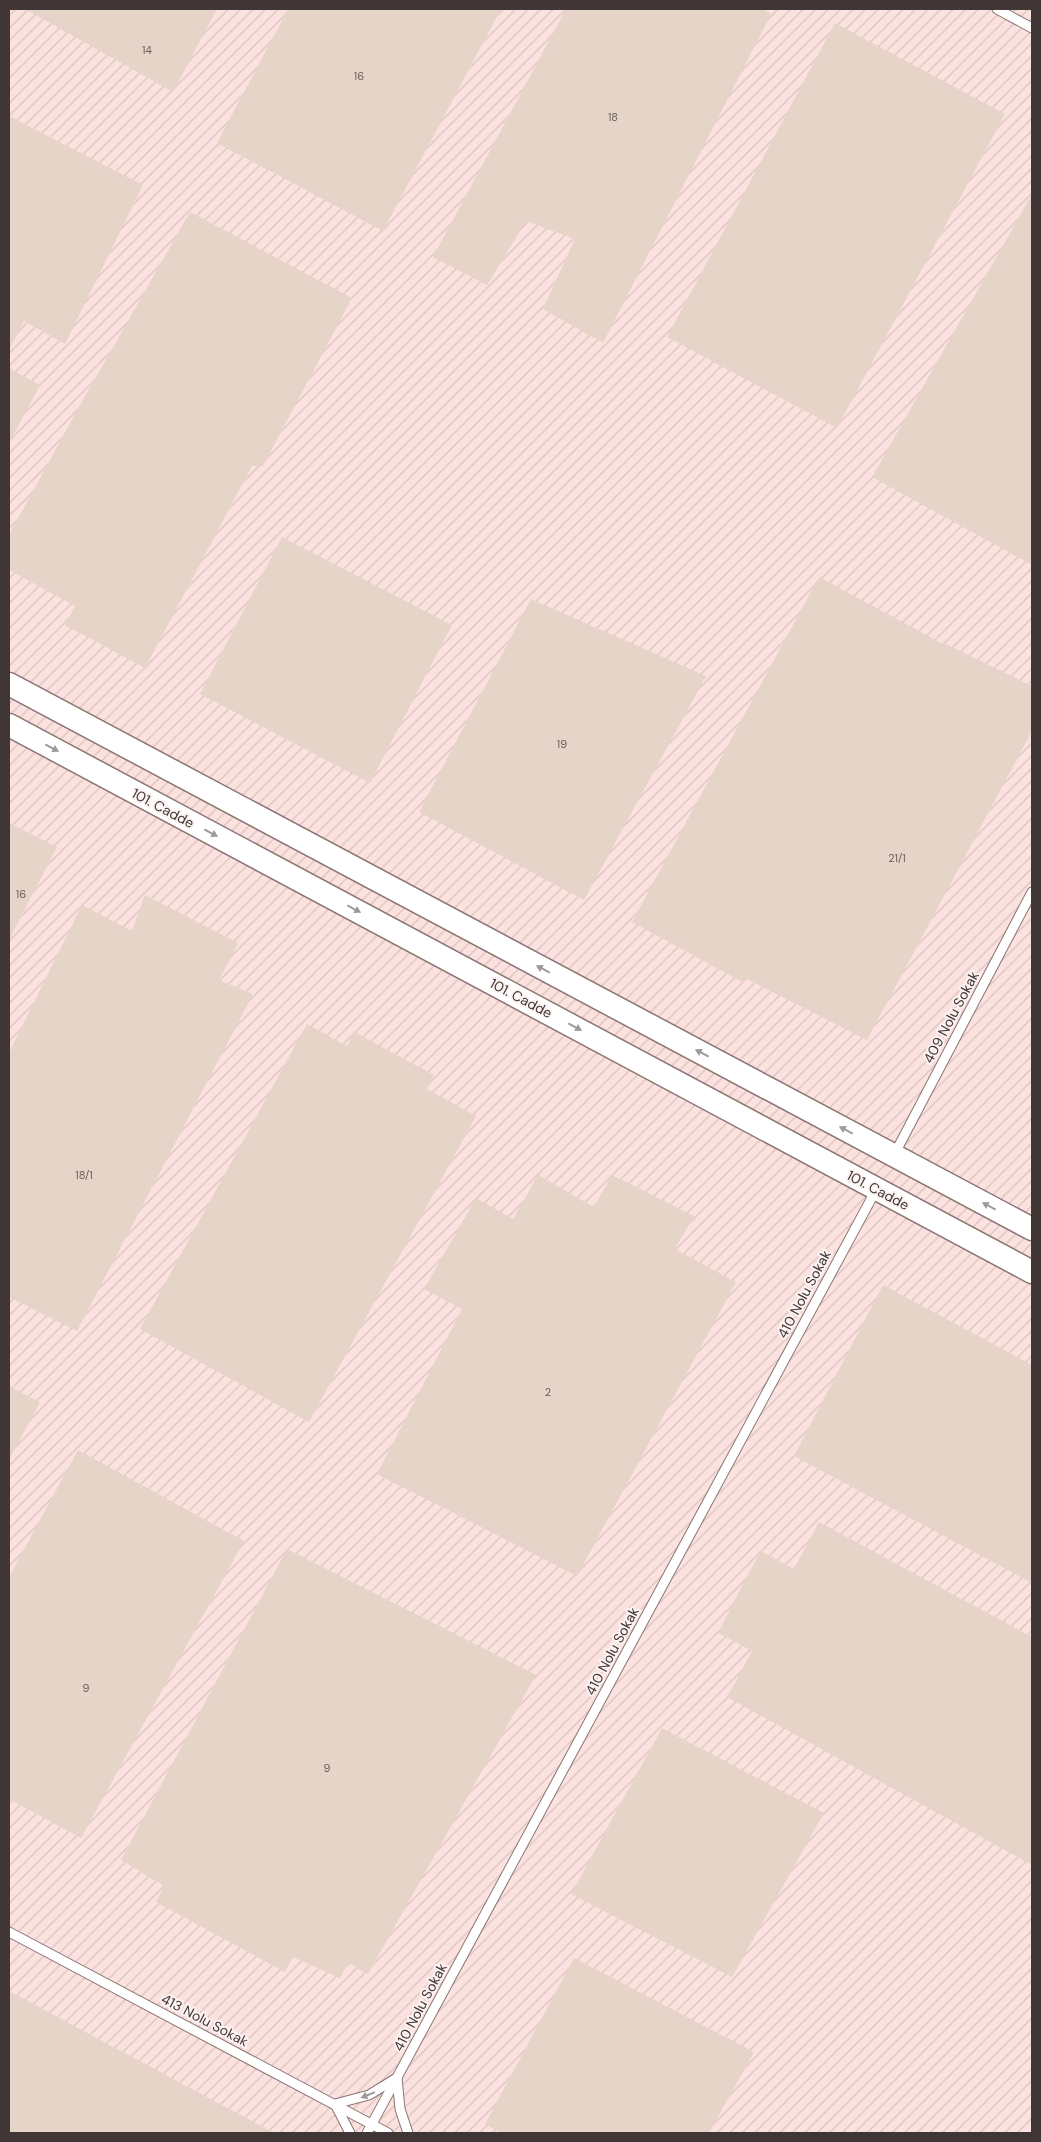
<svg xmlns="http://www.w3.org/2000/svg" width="1041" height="2142" font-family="'DM Sans',sans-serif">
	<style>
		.industrial { fill: url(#industrial-furrows) }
		.building { fill: #e7d4c9 }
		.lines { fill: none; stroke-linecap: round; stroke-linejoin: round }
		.service-casing { stroke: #897472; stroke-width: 11 }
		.tertiary-casing { stroke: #897472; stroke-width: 25 }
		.service { stroke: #fff; stroke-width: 9 }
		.tertiary { stroke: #fff; stroke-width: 22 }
		.oneway { fill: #9f9a9a }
		.labels { text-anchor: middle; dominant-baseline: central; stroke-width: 4; stroke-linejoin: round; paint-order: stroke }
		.number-label { font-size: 11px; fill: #695e5a }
		.street-label { font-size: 14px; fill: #3f3635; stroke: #fdf3f2 }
	</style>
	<defs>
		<pattern id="industrial-furrows" width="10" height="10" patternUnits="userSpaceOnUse" patternTransform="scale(1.25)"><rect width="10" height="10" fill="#fce2df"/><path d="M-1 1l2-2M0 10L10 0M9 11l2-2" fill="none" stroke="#d9c2c0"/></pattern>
	</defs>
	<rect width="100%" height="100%" fill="#fdf3f2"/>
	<rect class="industrial" x="9" y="9" width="1023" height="2124"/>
	<g class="building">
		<polygon points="25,9 217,9 173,92"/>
		<polygon points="288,9 501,9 383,231 217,143"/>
		<polygon points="566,9 763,9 771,14 603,343 543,309 575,239 526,221 487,285 433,257"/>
		<polygon points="835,23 1005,114 837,428 667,337"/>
		<polygon points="9,116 143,185 65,344 24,321 9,350"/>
		<polygon points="1032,194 1032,565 872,477"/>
		<polygon points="190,212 352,298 263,466 252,466 145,668 65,625 75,606 9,570 9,535 80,405"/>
		<polygon points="9,368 40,385 9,443"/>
		<polygon points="282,537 452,625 370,783 200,694"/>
		<polygon points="819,577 945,645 946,644 1032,686 1032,731 867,1040 747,979 744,983 632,922"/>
		<polygon points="531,599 706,676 584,900 419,812"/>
		<polygon points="9,823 57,847 9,940"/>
		<polygon points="145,895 238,943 219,980 253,994 77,1331 9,1297 9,1053 82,905 132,931"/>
		<polygon points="307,1024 347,1046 354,1032 434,1075 427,1089 476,1116 309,1422 140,1329"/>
		<polygon points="538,1175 594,1207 612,1175 694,1216 675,1249 736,1282 577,1576 377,1474 462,1309 424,1289 476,1198 513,1219"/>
		<polygon points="883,1285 1032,1365 1032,1583 794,1456"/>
		<polygon points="9,1386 40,1402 9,1460"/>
		<polygon points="78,1450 244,1541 81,1838 9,1799 9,1577"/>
		<polygon points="819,1522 1032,1637 1032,1865 727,1697 752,1651 718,1633 743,1584 761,1551 794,1569"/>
		<polygon points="287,1549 536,1675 368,1974 348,1963 340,1978 293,1957 285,1972 156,1902 164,1886 121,1860"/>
		<polygon points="662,1728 824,1813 732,1977 571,1894"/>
		<polygon points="574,1958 754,2052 709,2133 501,2133 485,2124"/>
		<polygon points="9,1991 274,2133 9,2133"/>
	</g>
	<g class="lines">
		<g class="service-casing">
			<g id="service">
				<polyline points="997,9 1032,28"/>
				<polyline points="894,1155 1032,892"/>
				<polyline points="9,1932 388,2133"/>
				<polyline points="397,2078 400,2109 408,2133"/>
				<polyline points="350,2133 335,2104 369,2095 395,2079"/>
				<polyline points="367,2133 876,1190"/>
			</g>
		</g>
		<g class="tertiary-casing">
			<g id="tertiary">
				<polyline points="9,684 1032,1229"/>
				<polyline points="9,725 1032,1272"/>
			</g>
		</g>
		<use href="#service" class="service"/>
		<use href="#tertiary" class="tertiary"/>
	</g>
	<defs><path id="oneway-solid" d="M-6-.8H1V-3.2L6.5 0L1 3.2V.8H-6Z" transform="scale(1.25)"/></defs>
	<g class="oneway">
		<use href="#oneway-solid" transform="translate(52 748) rotate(28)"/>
		<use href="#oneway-solid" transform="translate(211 833) rotate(28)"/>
		<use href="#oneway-solid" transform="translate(354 909) rotate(28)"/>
		<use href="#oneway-solid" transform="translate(543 969) rotate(-152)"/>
		<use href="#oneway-solid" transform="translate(575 1027) rotate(28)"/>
		<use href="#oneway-solid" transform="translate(702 1053) rotate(-152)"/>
		<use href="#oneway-solid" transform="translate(846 1130) rotate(-152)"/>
		<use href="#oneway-solid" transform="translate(989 1206) rotate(-152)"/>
		<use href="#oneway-solid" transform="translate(368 2095) rotate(158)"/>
	</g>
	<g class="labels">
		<g class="number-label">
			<text x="147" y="50">14</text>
			<text x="359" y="76">16</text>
			<text x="613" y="117">18</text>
			<text x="562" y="744">19</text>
			<text x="897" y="858">21/1</text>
			<text x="21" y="894">16</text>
			<text x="84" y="1175">18/1</text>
			<text x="548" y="1392">2</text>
			<text x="86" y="1688">9</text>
			<text x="327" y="1768">9</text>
		</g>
		<g class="street-label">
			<text transform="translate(163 808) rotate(28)">101. Cadde</text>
			<text transform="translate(521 998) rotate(28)">101. Cadde</text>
			<text transform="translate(951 1017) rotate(-62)">409 Nolu Sokak</text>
			<text transform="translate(878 1190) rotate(28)">101. Cadde</text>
			<text transform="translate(804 1294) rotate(-62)">410 Nolu Sokak</text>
			<text transform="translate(612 1651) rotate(-62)">410 Nolu Sokak</text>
			<text transform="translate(420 2007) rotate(-62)">410 Nolu Sokak</text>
			<text transform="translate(205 2020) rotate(28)">413 Nolu Sokak</text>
		</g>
	</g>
	<rect width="1041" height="2142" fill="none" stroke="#3f3635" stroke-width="20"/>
</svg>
